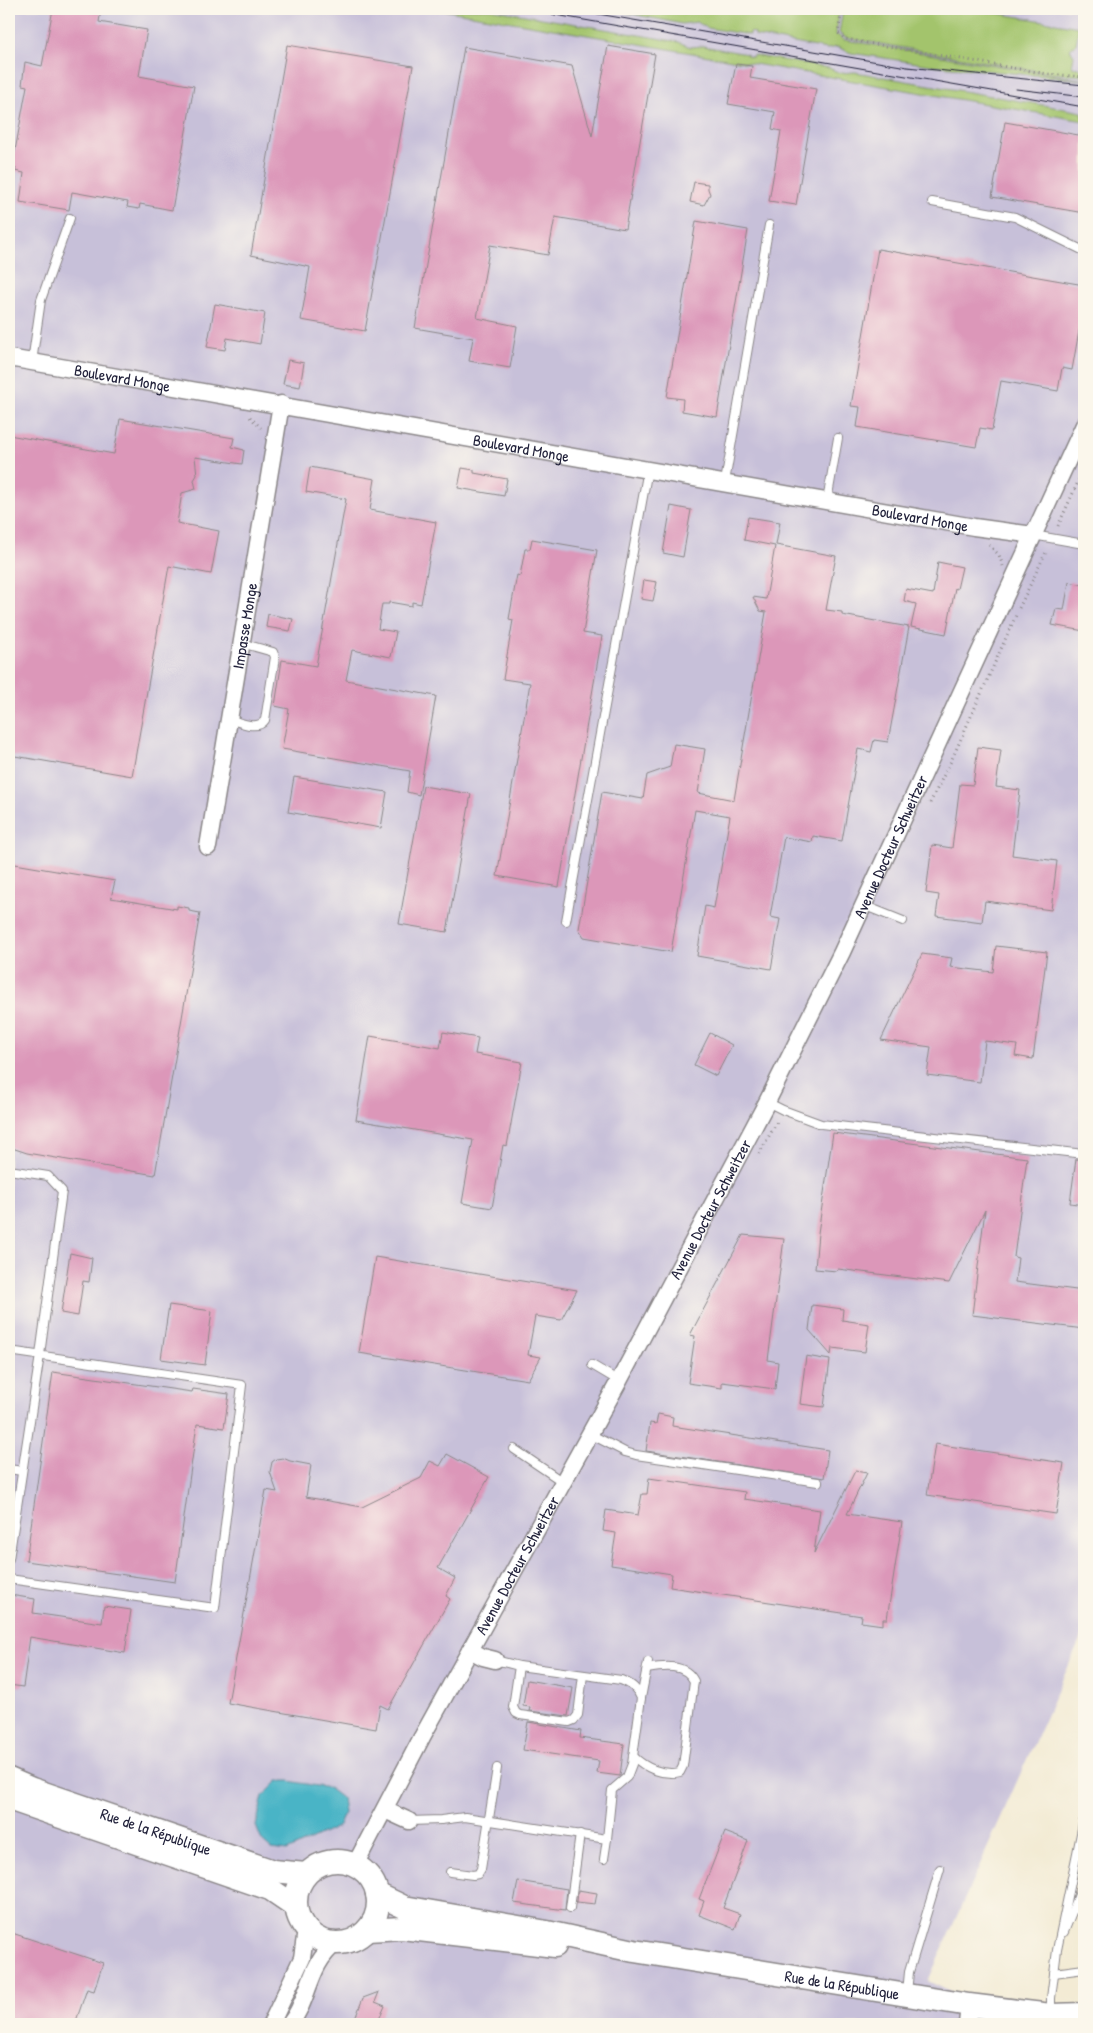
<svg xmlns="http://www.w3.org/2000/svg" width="1093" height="2033" font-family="'Patrick Hand',sans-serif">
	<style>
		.industrial { fill: #c7c0d9 }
		.green { fill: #a3c46c; stroke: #627354 }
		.water { fill: #49b4c6; stroke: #366b80 }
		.building { fill: #dc97b9 }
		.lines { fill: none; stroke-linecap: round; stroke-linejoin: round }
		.lane-casing { stroke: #8a8688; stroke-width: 10 }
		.street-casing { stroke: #8a8688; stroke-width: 19 }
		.secondary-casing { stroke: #8a8688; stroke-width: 25 }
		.path { stroke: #8a8688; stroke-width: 3; stroke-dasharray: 1 4; stroke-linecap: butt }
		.lane { stroke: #fff; stroke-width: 8 }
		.street { stroke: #fff; stroke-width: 16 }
		.secondary { stroke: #fff; stroke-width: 22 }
		.tram { stroke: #22223b; stroke-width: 1 }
		.labels { text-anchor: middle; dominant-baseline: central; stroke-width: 4.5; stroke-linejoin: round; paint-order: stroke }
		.street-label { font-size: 16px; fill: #22223b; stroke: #fbf7ec }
	</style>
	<rect width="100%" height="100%" fill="#fbf7ec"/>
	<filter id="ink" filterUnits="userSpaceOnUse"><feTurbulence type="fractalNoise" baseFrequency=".02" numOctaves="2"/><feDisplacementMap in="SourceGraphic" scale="10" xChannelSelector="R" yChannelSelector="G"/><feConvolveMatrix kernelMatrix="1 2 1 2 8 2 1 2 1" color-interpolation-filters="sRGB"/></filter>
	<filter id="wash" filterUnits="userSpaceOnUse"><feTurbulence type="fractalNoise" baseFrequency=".0096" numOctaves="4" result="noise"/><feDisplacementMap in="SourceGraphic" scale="20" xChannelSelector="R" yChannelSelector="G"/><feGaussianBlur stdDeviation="1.12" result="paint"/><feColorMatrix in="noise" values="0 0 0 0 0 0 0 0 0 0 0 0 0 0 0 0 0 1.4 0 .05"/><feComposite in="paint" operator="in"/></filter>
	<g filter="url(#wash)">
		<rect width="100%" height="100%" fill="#f3ebd4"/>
		<polygon class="industrial" points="9,9 1084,9 1084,1631 928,1981 1004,2019 1021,2024 9,2024"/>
		<g class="green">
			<polygon points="437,9 490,9 679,42 690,47 703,46 747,54 747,56 753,57 753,55 829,68 840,73 855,72 1082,112 1084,121"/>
			<polygon points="607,9 840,9 836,34 845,40 1084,80 930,65 851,53 837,47 827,49 755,36 755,33 750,32 750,35 707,28 697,22 682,24"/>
			<polygon points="843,9 972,9 1079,27 1076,44 1070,49 1074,55 1072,67 1084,69 1084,76 1050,73 846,38 839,33"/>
		</g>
		<polygon class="water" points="278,1781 289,1781 329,1788 342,1798 344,1813 339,1826 287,1851 271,1849 262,1841 256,1826 263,1796"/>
		<g id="blocks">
			<g class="building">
				<polygon points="53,9 101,10 99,22 147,30 139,76 194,86 172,210 140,204 139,209 127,207 128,202 72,192 69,210 20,202 24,173 15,171 16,168 12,167 27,86 22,85 25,62 42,66"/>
				<polygon points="287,45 413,66 365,331 301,320 310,267 251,255"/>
				<polygon points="608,46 655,54 625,229 555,217 548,255 490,245 477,318 517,326 510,368 469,361 473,338 415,328 464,47 572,66 592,136"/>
				<polygon points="736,64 752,66 750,78 816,89 796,205 769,201 781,131 772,129 775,112 728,104"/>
				<polygon points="1005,122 1084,136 1084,213 992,197"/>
				<polygon points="694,182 708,184 708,189 710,194 704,205 690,202"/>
				<polygon points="696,221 748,230 717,417 682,411 683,399 667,397"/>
				<polygon points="878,249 1084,285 1084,303 1072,370 1062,368 1058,391 1001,381 992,430 980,428 976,447 857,427 860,407 851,406"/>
				<polygon points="215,304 265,313 260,344 227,338 225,350 207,347"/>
				<polygon points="288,360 304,363 300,387 283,384"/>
				<polygon points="120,419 234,438 232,447 244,450 242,464 195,457 197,475 194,480 196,489 182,493 177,523 219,531 211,574 169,566 132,776 9,755 9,435 114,454"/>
				<polygon points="310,467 375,479 370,510 436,522 421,604 412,602 412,606 389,602 389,604 382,604 378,629 396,632 391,657 352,650 346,680 436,696 419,795 407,792 410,771 282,749 289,709 275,706 282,660 316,666 346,499 306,492"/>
				<polygon points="462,468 474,470 474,473 507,479 504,496 458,488"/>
				<polygon points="671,506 691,510 683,557 663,553"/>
				<polygon points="748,517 780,522 776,545 836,556 826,610 842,612 842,615 909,627 888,742 874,740 871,752 858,749 842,841 813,836 812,842 784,837 770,917 780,919 771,969 697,956 705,906 714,908 730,816 695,810 671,952 584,937 579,929 602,792 643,799 647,775 670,767 674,744 705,749 698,793 734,800 766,612 760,611 753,597 766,599 775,546 744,540"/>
				<polygon points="532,539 597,550 583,633 602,636 559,887 497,876 530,683 503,679 513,620 509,619 517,575 520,576 525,549 530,549"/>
				<polygon points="938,562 962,567 957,589 955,588 946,634 911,627 916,604 904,601 906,589 933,594"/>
				<polygon points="644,580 657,582 653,601 641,599"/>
				<polygon points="1069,582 1084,585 1084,631 1052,625 1056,609 1064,610"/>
				<polygon points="268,614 293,619 290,631 266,627"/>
				<polygon points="978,747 1001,750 996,787 1020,790 1012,855 1057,861 1051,910 985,901 982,922 936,916 939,895 926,893 932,845 952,848 960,784 973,785"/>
				<polygon points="294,777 387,792 381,828 288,812"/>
				<polygon points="423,786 471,794 447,932 399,924"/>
				<polygon points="9,863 115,881 111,898 177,909 177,906 189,908 189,911 200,913 155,1175 27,1153 9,1147"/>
				<polygon points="996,946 1047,952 1033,1059 1015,1056 1017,1045 985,1041 980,1082 927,1075 931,1047 881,1040 922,954 952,958 950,967 993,972"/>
				<polygon points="443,1032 478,1038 475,1054 522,1062 507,1146 503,1145 492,1208 462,1203 473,1140 356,1120 370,1036 440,1048"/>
				<polygon points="710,1033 732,1045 716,1076 694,1065"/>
				<polygon points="833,1133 1027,1158 1014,1257 1018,1258 1015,1282 1084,1291 1084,1329 972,1315 985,1210 949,1283 838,1269 837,1271 815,1269 818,1233"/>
				<polygon points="1076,1159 1084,1160 1084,1205 1070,1203"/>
				<polygon points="743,1235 784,1239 768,1360 778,1362 775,1389 722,1382 722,1388 688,1383 695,1336 690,1335"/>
				<polygon points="70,1253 92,1258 89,1282 83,1281 78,1316 61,1313"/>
				<polygon points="375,1257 577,1290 561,1320 535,1316 528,1355 541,1357 528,1380 359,1353"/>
				<polygon points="169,1305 212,1311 205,1365 161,1359"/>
				<polygon points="812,1305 843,1309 842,1320 869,1324 865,1352 832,1348 831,1355 809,1330"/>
				<polygon points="806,1356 830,1360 824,1407 800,1404"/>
				<polygon points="53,1372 192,1392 193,1389 229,1394 224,1428 197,1424 175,1582 26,1561"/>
				<polygon points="658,1414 673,1417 672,1426 828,1450 824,1478 646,1451 650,1423 656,1424"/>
				<polygon points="935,1444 1064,1463 1056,1514 927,1495"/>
				<polygon points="447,1454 489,1477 438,1568 455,1578 446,1596 450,1599 388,1709 380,1705 376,1729 228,1703 266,1490 277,1492 270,1472 272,1462 276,1459 283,1458 290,1461 311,1465 306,1497 362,1507 421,1478 430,1461 440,1466"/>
				<polygon points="855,1471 867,1473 847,1514 902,1522 887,1619 883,1619 883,1625 861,1622 862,1616 670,1587 672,1574 611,1565 616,1533 603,1531 606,1510 638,1515 642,1494 647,1494 649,1478 745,1492 744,1499 820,1510 814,1553"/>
				<polygon points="10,1595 35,1599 33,1613 102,1623 104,1606 131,1610 125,1653 30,1637 23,1687 9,1685"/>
				<polygon points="527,1680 573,1688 568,1716 529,1711 530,1707 523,1706"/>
				<polygon points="528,1722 581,1731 580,1738 624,1744 620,1776 597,1773 599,1761 523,1750"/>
				<polygon points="725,1832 748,1841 723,1908 740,1914 735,1929 699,1915 704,1901 699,1899"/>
				<polygon points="518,1881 567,1889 565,1910 514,1903"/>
				<polygon points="578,1890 597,1893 595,1904 577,1902"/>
				<polygon points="9,1932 103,1963 94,1991 87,1989 75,2024 9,2024"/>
				<polygon points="379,1992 375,2002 385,2006 377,2024 353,2024 363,1998"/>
			</g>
		</g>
	</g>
	<g filter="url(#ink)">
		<use href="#blocks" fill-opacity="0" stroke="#8a8688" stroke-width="1"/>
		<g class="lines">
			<g class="lane-casing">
				<g id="lane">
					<polyline points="932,202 1015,217 1084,251"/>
					<polyline points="32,362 41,300 70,218"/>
					<polyline points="725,482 769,225"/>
					<polyline points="827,501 838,438"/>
					<polyline points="1033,535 1084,544"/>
					<path d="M229 719C239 722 258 731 265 720L275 657 273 652 241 643"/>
					<polyline points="863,905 903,921"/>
					<polyline points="566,921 648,469"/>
					<polyline points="767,1102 783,1110 821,1124 1084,1154"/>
					<polyline points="9,1170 48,1176 62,1191 40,1355 9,1559"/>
					<polyline points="9,1351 242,1385 215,1608 9,1579"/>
					<polyline points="592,1365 619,1381"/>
					<polyline points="590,1434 625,1452 636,1455 818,1482"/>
					<polyline points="514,1449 563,1482"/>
					<polyline points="9,1469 22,1471"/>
					<path d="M495 1660 519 1666 621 1680C631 1684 637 1688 641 1698L632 1764 627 1777 612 1790 607 1839"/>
					<polyline points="519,1666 513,1707 516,1713 520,1715 569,1722 574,1720 578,1715 583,1675"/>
					<polyline points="641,1698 648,1662"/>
					<path d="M633 1756C645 1768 663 1776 680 1772L683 1766 694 1681C685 1663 664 1666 647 1669"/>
					<polyline points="409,1821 441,1820 465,1817 607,1839 604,1859"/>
					<polyline points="450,1872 473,1875 478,1874 481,1869 497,1768"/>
					<polyline points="570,1908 580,1834"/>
					<polyline points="1064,1932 1084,1882"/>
					<polyline points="1054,1973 1084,1969"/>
					<polyline points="907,1993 909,1972 940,1869"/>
					<polyline points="1051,2013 1051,1998 1057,1950 1084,1819"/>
				</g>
			</g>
			<g class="street-casing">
				<g id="street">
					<path id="s1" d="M9 358 974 527 1033 535"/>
					<path id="s2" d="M208 847 281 404"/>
					<polyline points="470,1650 483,1657 495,1660"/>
					<polyline points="385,1810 409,1821"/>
					<path id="s3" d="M355 1865 422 1737 619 1381 767 1102 842 952 1084 425"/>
					<polyline points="271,2024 302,1958 306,1930"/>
					<path d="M290 2024C311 1997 307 1966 336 1943"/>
					<polyline points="967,2024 969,2005"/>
				</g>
			</g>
			<g class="secondary-casing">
				<g id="secondary">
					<path id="s4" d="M9 1779 32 1789 273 1871 306 1874"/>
					<polyline points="9,1799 270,1889 295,1906"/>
					<circle cx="337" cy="1902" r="41"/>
					<path id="s5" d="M377 1894 404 1907 547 1932 634 1951 969 2005 1051 2015 1084 2014"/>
					<polyline points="367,1930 402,1928 555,1946"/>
				</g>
			</g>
			<g class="path">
				<polyline points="842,9 838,33 845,39 1048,74 1084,77"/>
				<polyline points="250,417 261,428"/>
				<polyline points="1058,526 1084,469"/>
				<polyline points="989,545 999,555 1003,566"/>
				<polyline points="1019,608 1046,552"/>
				<polyline points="930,803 952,759 1017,613"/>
				<polyline points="759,1154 778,1120"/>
			</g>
			<use href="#lane" class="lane"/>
			<use href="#street" class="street"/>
			<use href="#secondary" class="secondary"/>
			<g class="tram">
				<polyline points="521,9 1084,107"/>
				<polyline points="569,9 907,67 1084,85"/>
				<polyline points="1016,89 1084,97"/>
			</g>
		</g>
	</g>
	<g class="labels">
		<g class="street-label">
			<text stroke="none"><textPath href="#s1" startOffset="115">Boulevard Monge</textPath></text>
			<text stroke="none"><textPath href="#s1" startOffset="520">Boulevard Monge</textPath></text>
			<text stroke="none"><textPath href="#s1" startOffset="925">Boulevard Monge</textPath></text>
			<text stroke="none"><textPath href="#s2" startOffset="224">Impasse Monge</textPath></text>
			<text stroke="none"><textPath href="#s3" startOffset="1151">Avenue Docteur Schweitzer</textPath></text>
			<text stroke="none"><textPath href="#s3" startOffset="746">Avenue Docteur Schweitzer</textPath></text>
			<text stroke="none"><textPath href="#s3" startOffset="341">Avenue Docteur Schweitzer</textPath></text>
			<text stroke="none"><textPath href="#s4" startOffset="156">Rue de la République</textPath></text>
			<text stroke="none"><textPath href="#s5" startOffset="475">Rue de la République</textPath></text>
		</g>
	</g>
	<rect width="1093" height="2033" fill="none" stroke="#fbf7ec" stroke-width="30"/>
</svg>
